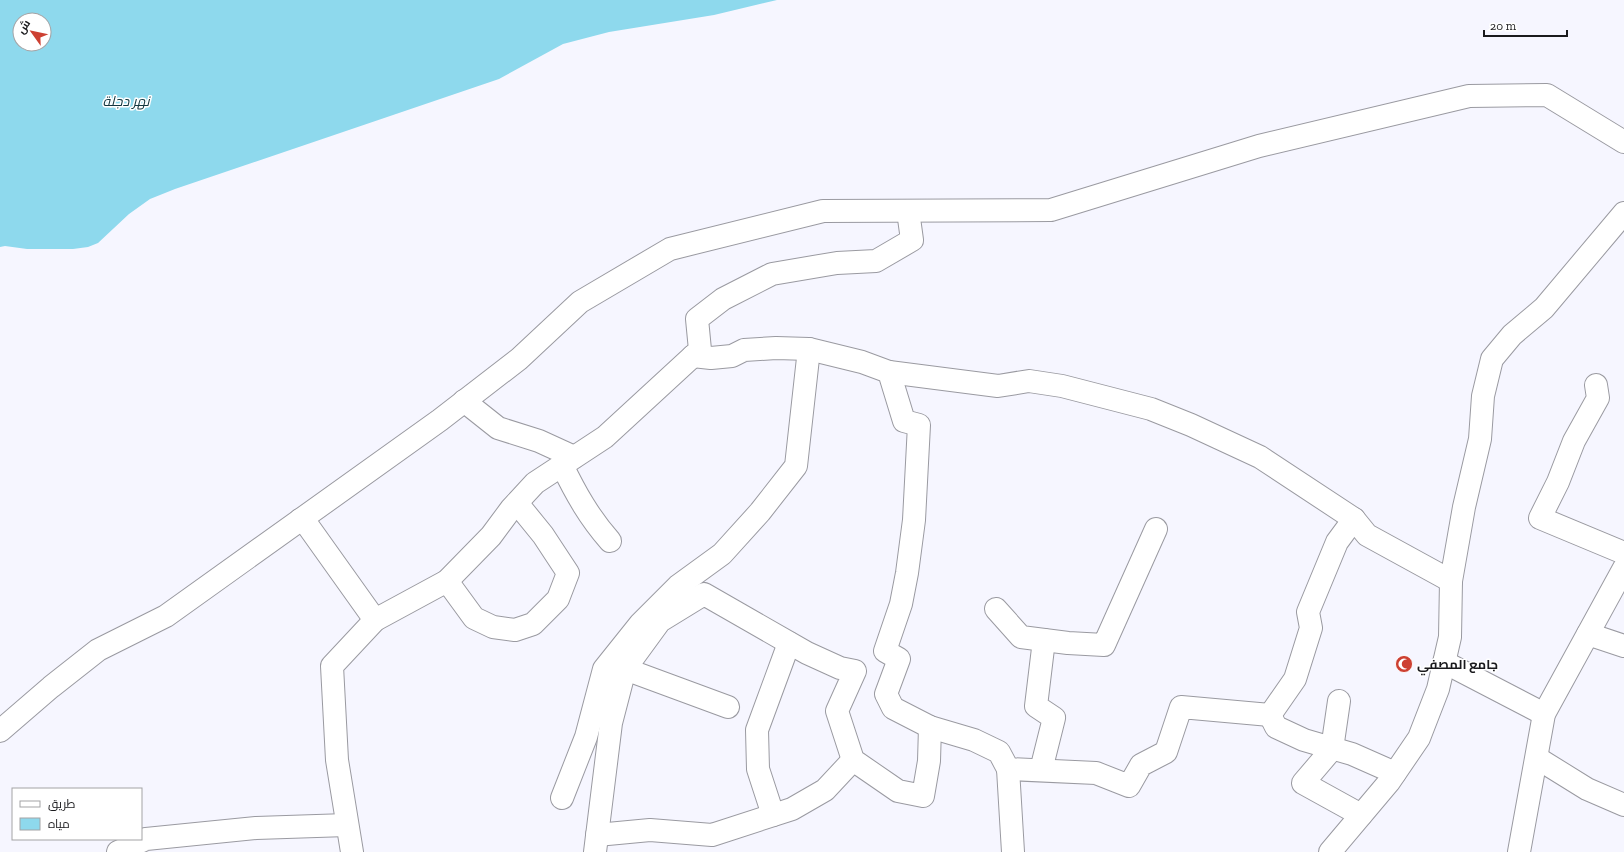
<svg xmlns="http://www.w3.org/2000/svg" width="1624" height="852" font-family="'Zilla Slab',Cairo,serif">
	<style>
		.water { fill: #8ed9ed; fill-rule: evenodd }
		.lines { fill: none; stroke-linecap: round; stroke-linejoin: round }
		.minor-casing { stroke: #9a9aa1; stroke-width: 24 }
		.minor { stroke: #fff; stroke-width: 22 }
		.labels { text-anchor: middle; dominant-baseline: central; stroke-width: 3; stroke-linejoin: round; paint-order: stroke }
		.poi-label { font-size: 13px; font-weight: bold; fill: #1a1a1d; stroke: #fff; text-anchor: start }
		.water-label { font-size: 14px; font-style: italic; fill: #12363f; stroke: #fff }
	</style>
	<rect width="100%" height="100%" fill="#f6f6ff"/>
	<path class="water" d="M0 0H777L714 15 609 32 563 44 499 79 175 189 150 199 129 214 98 243 88 247 73 249H27L5 246 0 247ZM20 20H44V44H20Z"/>
	<g class="lines">
		<g class="minor-casing">
			<g id="minor">
				<polyline points="693,356 711,358 732,356 744,350 776,348 809,349 862,362 889,372 904,421 919,425 914,520 907,573 901,604 885,651 899,659 886,694 893,708 930,727 974,740 999,752 1008,769 1096,773 1129,786 1141,765 1166,752 1181,707 1270,715"/>
				<polyline points="889,372 998,386 1029,381 1062,386 1151,409 1191,425 1260,457 1354,519 1367,535 1451,581"/>
				<polyline points="1596,385 1598,398 1574,441 1558,482 1540,518 1624,553"/>
				<polyline points="464,401 498,428 539,441 574,457"/>
				<path d="M562 465C576 494 589 517 610 541"/>
				<polyline points="300,520 308,526 375,620"/>
				<polyline points="447,581 474,618 493,627 515,630 533,624 558,599 568,573 543,535 517,503"/>
				<polyline points="996,609 1021,637 1068,643 1104,645 1156,529"/>
				<polyline points="1588,634 1624,646"/>
				<polyline points="1444,662 1544,714"/>
				<polyline points="625,669 728,707"/>
				<polyline points="1339,701 1332,749 1303,783 1361,815"/>
				<polyline points="1270,715 1295,679 1311,628 1308,612 1337,542 1354,519"/>
				<polyline points="1270,715 1276,727 1304,740 1352,754 1395,773"/>
				<polyline points="0,731 51,687 98,650 166,616 440,420 519,359 580,302 670,249 823,211 1051,210 1259,146 1469,96 1547,95 1624,142"/>
				<polyline points="1537,758 1587,789 1624,805"/>
				<polyline points="1008,769 1013,852"/>
				<polyline points="1041,770 1054,718 1036,706 1044,640"/>
				<polyline points="562,798 586,737 604,669 640,624 678,586 722,554 760,512 796,466 809,349"/>
				<polyline points="773,815 758,769 757,730 789,643"/>
				<polyline points="597,835 650,830 712,835 792,809 825,790 853,760"/>
				<polyline points="118,852 146,839 256,828 347,825"/>
				<polyline points="352,852 337,760 332,666 375,620 447,581 491,536 511,509 535,483 605,437 693,356 700,350 697,319 723,299 772,274 837,263 876,261 912,240 908,211"/>
				<polyline points="595,852 611,723 625,669 660,621 704,594 807,653 840,668 855,671 837,711 853,760 898,791 923,796 929,761 930,727"/>
				<polyline points="1330,852 1389,782 1419,738 1438,689 1450,637 1451,581 1464,507 1480,439 1483,396 1492,359 1512,335 1544,308 1624,213"/>
				<polyline points="1519,852 1544,714 1624,568"/>
			</g>
		</g>
		<use href="#minor" class="minor"/>
	</g>
	<defs>
		<g id="mosque-disc" transform="scale(0.9)"><circle r="9.5" fill="#cd4032" stroke="#fff"/><path d="M3.5-4.9A6 6 0 1 0 3.5 4.9A5 5 0 1 1 3.5-4.9Z" fill="#fff"/></g>
	</defs>
	<g fill-rule="evenodd">
		<use href="#mosque-disc" x="1404" y="664"/>
	</g>
	<g class="labels">
		<g class="poi-label">
			<text x="1417" y="664">جامع المصفي</text>
		</g>
		<g class="water-label">
			<text x="126" y="101">نهر دجلة</text>
		</g>
	</g>
	<rect x="12" y="788" width="130" height="52" fill="#ffffff" stroke="#a3a3a5"/>
	<rect x="20" y="801" width="20" height="6" fill="#ffffff" stroke="#a3a3a5"/>
	<text x="48" y="808" font-size="12" fill="#1a1a1d">طريق</text>
	<rect x="20" y="818" width="20" height="12" fill="#8ed9ed" stroke="#a3a3a5"/>
	<text x="48" y="828" font-size="12" fill="#1a1a1d">مياه</text>
	<g transform="translate(32 32) rotate(303)"><circle r="19" fill="#ffffff" stroke="#a3a3a5"/>
	<path d="M0-3L7 15L0 10L-7 15Z" fill="#cd4032"/>
	<text y="-6" font-size="11" font-weight="bold" text-anchor="middle" fill="#1a1a1d">ش</text>
	</g>
	<path d="M1484 30v6h83v-6" fill="none" stroke="#1a1a1d" stroke-width="2"/>
	<text x="1490" y="30" font-size="12" fill="#1a1a1d" stroke="#ffffff" stroke-width="3" paint-order="stroke">20 m</text>
</svg>
